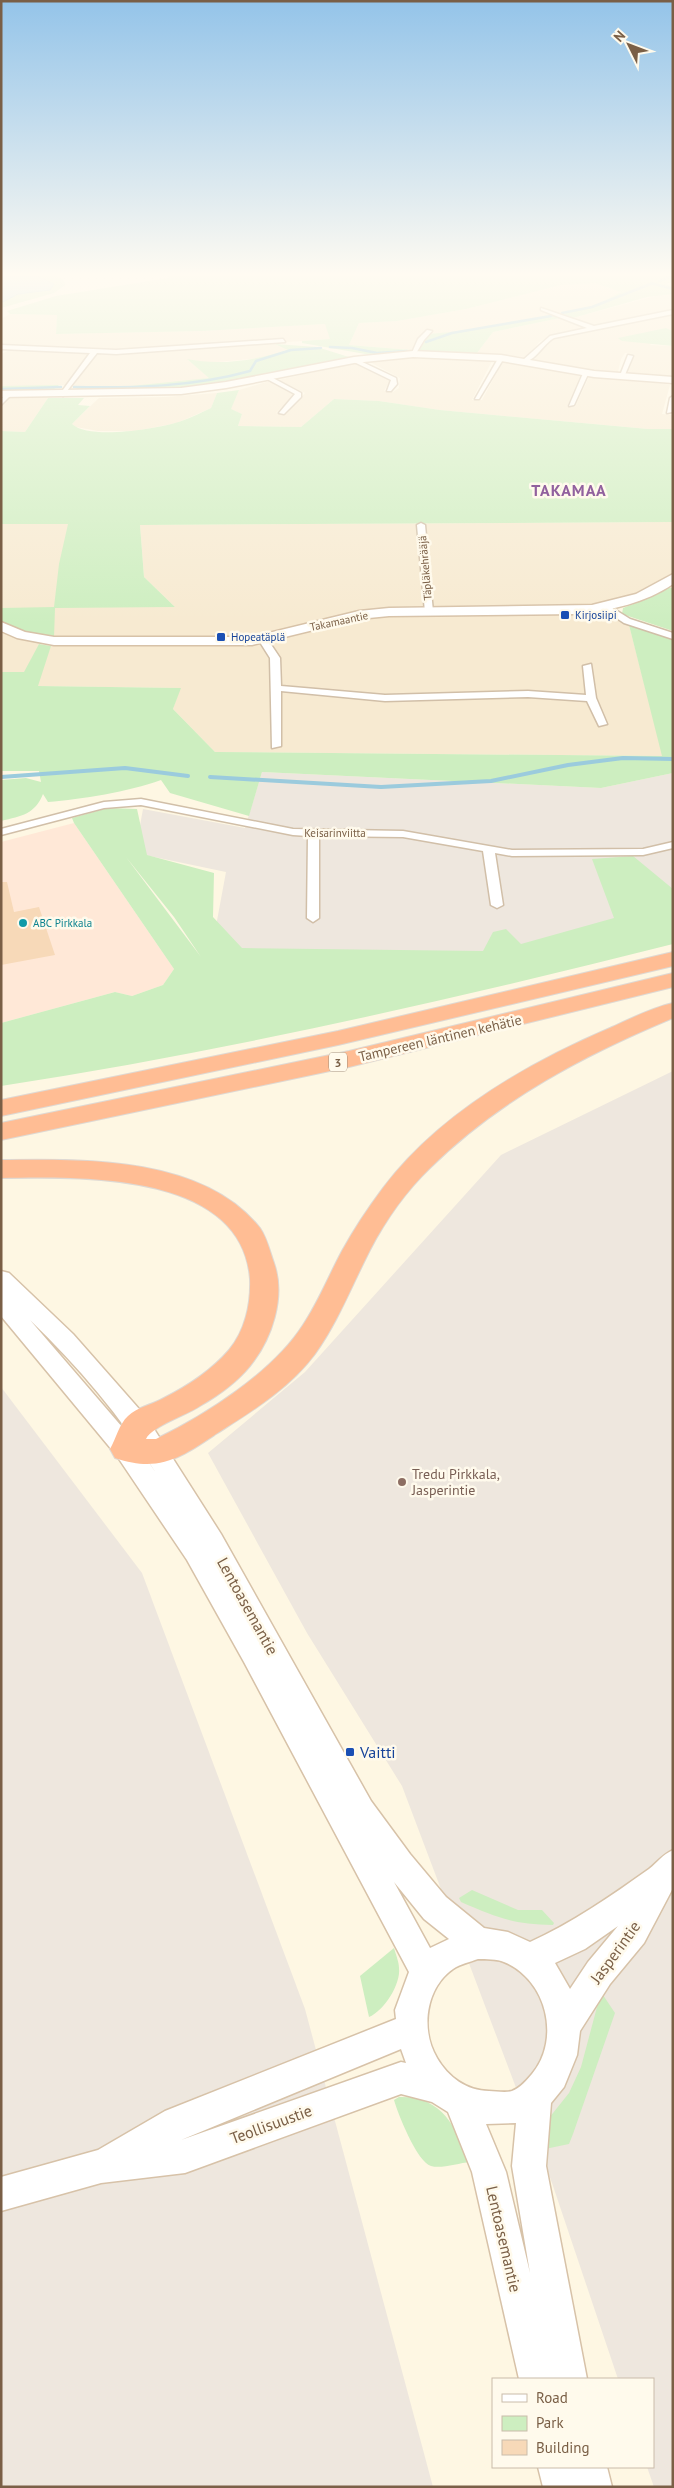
<svg xmlns="http://www.w3.org/2000/svg" width="674" height="2488" font-family="'PT Sans',sans-serif">
	<style>
		.residential { fill: #f7ead1 }
		.commercial { fill: #ffe8d7 }
		.industrial { fill: #eee7de }
		.green { fill: #cdeec0; fill-rule: evenodd }
		.water { fill: #b6dcea; stroke: #9bcbdd }
		.lines { fill: none; stroke-linecap: round; stroke-linejoin: round }
		.stream-far1 { stroke: #9bcbdd; stroke-width: 2.5 }
		.stream { stroke: #9bcbdd; stroke-width: 4 }
		.building { fill: #f7d9b8 }
		.street-casing { stroke: #d1bfa8; stroke-width: 3 }
		.secondary-casing { stroke: #d7c2a8; stroke-width: 3 }
		.highway-casing { stroke: #dfd9d3; stroke-width: 2 }
		.street { fill: #fff; fill-rule: evenodd }
		.secondary { fill: #fff; fill-rule: evenodd }
		.highway { fill: #ffbd94; fill-rule: evenodd }
		.transit-dot { fill: #1a4fb4; stroke: #fffaec; stroke-width: 2 }
		.culture-dot { fill: #0f9aa8; stroke: #fffaec; stroke-width: 2 }
		.education-dot { fill: #8d6e63; stroke: #fffaec; stroke-width: 2 }
		.labels { text-anchor: middle; dominant-baseline: central; stroke-width: 5; stroke-linejoin: round; paint-order: stroke }
		.far-street-label { font-size: 11px; fill: #7a5f46; stroke: #fffaec }
		.far-transit-label { font-size: 11px; fill: #164399; stroke: #fffaec; text-anchor: start }
		.far-culture-label { font-size: 11px; fill: #0d838f; stroke: #fffaec; text-anchor: start }
		.shield { fill: #fffaec; stroke: #a28e78; stroke-width: 1 }
		.shield-label { font-size: 12px; font-weight: bold; fill: #7a5f46 }
		.street-label { font-size: 14px; fill: #7a5f46; stroke: #fffaec }
		.education-label { font-size: 14px; fill: #785e54; stroke: #fffaec; text-anchor: start }
		.far-district-label { font-size: 16px; font-weight: bold; letter-spacing: 1px; fill: #91619e; stroke: #fffaec }
		.near-street-label { font-size: 16px; fill: #7a5f46; stroke: #fffaec }
		.near-transit-label { font-size: 16px; fill: #164399; stroke: #fffaec; text-anchor: start }
	</style>
	<rect width="100%" height="100%" fill="#fef7e3"/>
	<g class="residential">
		<polygon points="595,283 621,292 594,306 563,314 443,334 422,334 411,350 349,345 359,323 397,321 466,309 561,285"/>
		<polygon points="667,293 673,294 673,310 597,326 573,318"/>
		<polygon points="10,314 57,315 56,334 202,331 325,324 331,339 274,343 289,349 263,358 206,363 188,360 210,378 183,382 111,388 58,385 8,387 1,386 1,354 10,350 1,349 1,319"/>
		<polygon points="665,315 673,315 673,331 666,328 650,345 673,346 673,379 625,374 634,354 625,353 621,359 618,372 615,373 593,372 534,360 549,341 561,337"/>
		<polygon points="560,318 585,328 548,337 539,342 532,352 525,357 477,353 493,332"/>
		<polygon points="404,358 492,361 472,400 482,400 503,361 580,376 567,407 575,407 589,377 666,384 670,385 662,414 673,415 673,429 648,429 440,410 379,401 334,399 301,427 238,426 242,414 230,409 239,390 270,381 293,392 292,398 276,413 286,414 305,393 278,380 356,363 387,376 390,381 384,391 393,392 399,388 400,378 368,361"/>
		<polygon points="217,393 211,408 177,423 135,431 98,431 76,427 72,424 99,398 165,397"/>
		<polygon points="1,396 48,398 25,432 1,431"/>
		<polygon points="673,522 673,572 649,589 628,598 587,606 397,609 260,637 54,641 54,608 1,608 1,524 68,524 175,607 144,577 140,525"/>
		<polygon points="391,614 593,614 606,615 629,625 663,756 215,752 173,709 180,688 37,686 51,645 252,645 362,617"/>
		<polygon points="1,632 40,643 24,673 1,672"/>
	</g>
	<polygon class="commercial" points="74,823 174,969 163,985 132,996 115,992 1,1023 1,842"/>
	<g class="industrial">
		<polygon points="262,772 601,788 673,773 673,916 490,955 211,953 226,872 135,853 143,809 245,828"/>
		<polygon points="673,1071 673,2487 654,2487 647,2467 653,2467 653,2379 618,2379 552,2183 402,1786 307,1633 208,1453 305,1372 501,1155"/>
		<polygon points="1,1387 142,1573 305,2009 433,2487 1,2487"/>
	</g>
	<g class="green">
		<polygon points="37,276 57,276 63,279 65,285 54,293 1,308 1,303 18,294 50,290 54,284"/>
		<polygon points="167,276 673,276 673,282 665,284 673,286 673,294 647,297 573,318 563,314 594,306 621,292 595,283 561,285 466,309 397,321 359,323 349,345 411,350 406,353 371,355 302,343 302,341 330,339 325,324 202,331 56,334 57,315 10,314 7,311 56,296 168,278"/>
		<polygon points="554,315 560,318 493,332 477,353 419,351 429,334 472,330"/>
		<polygon points="666,328 673,331 673,346 622,341 618,338"/>
		<path d="M275 344 317 347 352 358 218 384 177 389H76L80 386 111 388 209 378 187 359C220 366 256 360 288 350Z"/>
		<polygon points="59,385 53,390 1,390 1,386"/>
		<path d="M239 390 231 409 242 414 238 426 301 427 334 399 379 401 440 410 648 429H673V522L140 525 144 577 175 607 55 608 54 638 36 635 1 622V608L54 607 59 564 68 524H1V431L25 432 48 398H84L78 405 90 406 72 424C89 440 154 429 175 423 187 420 200 413 211 408L217 393Z"/>
		<polygon points="667,587 673,588 673,631 622,614 623,608 651,597"/>
		<path d="M629 625 673 640V773L601 788 262 772 249 816 170 793 161 780C128 792 82 799 48 802L43 794C35 814 22 816 1 821V780L26 778 41 782 39 771H1V672H24L39 644 51 646 38 686 181 688 173 709 215 752 662 756Z"/>
		<path d="M108 808 137 809 147 855 214 873 213 917 242 948 483 951 493 932 506 929 521 944 614 918 592 859 633 856 673 889V944C451 1000 227 1051 1 1086V1023L115 992 132 996 163 985 174 969 74 823 72 818ZM126 857 174 917 201 957Z"/>
		<path d="M472 1890 518 1910H542L554 1923 553 1925C513 1924 498 1918 461 1902L459 1898Z"/>
		<path d="M394 1948C396 1955 399 1962 399 1968 401 1984 384 2011 369 2017L360 1976Z"/>
		<polygon points="603,1995 615,2013 573,2134 569,2144 545,2149 549,2118 569,2093 581,2067 597,2007"/>
		<path d="M399 2097C443 2096 455 2127 470 2162 459 2163 441 2169 431 2166 417 2162 398 2114 394 2100Z"/>
	</g>
	<polygon class="water" points="1,276 37,276 54,284 50,290 18,294 1,303"/>
	<g class="lines">
		<g class="stream-far1">
			<polyline points="659,281 673,276"/>
			<polyline points="651,283 673,289"/>
			<polyline points="562,313 592,307 653,283"/>
			<polyline points="426,342 452,333 551,316"/>
			<polyline points="330,347 352,348 377,353 407,351"/>
			<path d="M74 387C133 388 193 387 250 371L256 361 291 350 321 348"/>
			<polyline points="1,389 61,387"/>
		</g>
		<g class="stream">
			<polyline points="1,777 125,768 188,776"/>
			<polyline points="210,777 381,787 491,781 568,765 623,758 673,759"/>
		</g>
	</g>
	<polygon class="building" points="1,882 7,882 14,912 39,907 55,955 1,965"/>
	<g class="lines">
		<g class="street-casing">
			<g id="street">
				<path d="M541 308 594 326 673 310V314L554 338C543 344 535 362 523 362V360L550 336 587 328 541 310Z"/>
				<polygon points="427,330 432,331 424,340 415,355 411,355 418,339"/>
				<polygon points="283,339 285,342 116,354 97,353 63,396 60,394 90,353 1,349 1,345 116,350"/>
				<polygon points="628,355 633,356 624,377 619,378"/>
				<polygon points="499,357 504,358 479,399 475,399"/>
				<polygon points="352,359 356,359 396,378 397,384 391,391 387,391 391,380 352,361"/>
				<polygon points="584,371 589,372 574,405 569,406"/>
				<polygon points="267,377 271,377 301,393 301,397 284,414 279,413 295,394 267,379"/>
				<polygon points="6,394 11,395 1,405 1,399"/>
				<polygon points="673,396 672,412 667,413 670,398"/>
				<polygon points="421,523 425,525 433,612 429,615 425,612 417,525"/>
				<polygon points="606,604 630,619 673,633 673,639 624,623 603,609 602,607"/>
				<polygon points="263,636 266,637 280,658 281,686 385,695 528,691 586,695 583,666 591,664 596,698 607,724 599,726 587,701 528,697 385,701 281,691 281,746 272,748 270,658 258,639"/>
				<polygon points="141,799 293,829 403,831 512,850 643,849 673,842 673,848 643,855 512,856 495,853 503,905 497,908 491,905 483,851 403,837 319,836 319,918 313,922 307,918 308,836 293,835 141,805 104,808 1,835 1,829 104,802"/>
			</g>
		</g>
		<g class="secondary-casing">
			<g id="secondary">
				<polygon points="413,351 501,355 594,371 673,377 673,383 594,377 501,361 413,357 354,363 226,388 181,394 1,397 1,391 181,388 226,382 354,357"/>
				<path d="M673 574V584C645 603 612 610 579 614L389 616 359 619 252 645H54L17 638 1 631V622L25 632 54 637H252L359 611 389 608 592 605 636 594Z"/>
				<path d="M1 1271 9 1273 73 1334 147 1418 221 1534 371 1801 410 1854 446 1897 484 1928 508 1932 530 1942C572 1923 611 1896 649 1869 658 1862 662 1855 673 1850V1888L644 1943 610 1984 580 2031 577 2055 564 2087 551 2103 546 2166 587 2379H519L472 2172 448 2112 432 2102 401 2094 185 2173 101 2183 1 2211V2177L98 2150 165 2111 396 2019 395 2010 409 1972 244 1662 187 1560 117 1456 1 1316ZM30 1320C78 1366 121 1417 156 1473L135 1442ZM394 1882 424 1919 449 1939 430 1948ZM618 1926 588 1962 570 1989 555 1963 585 1949ZM478 1959C486 1959 497 1959 504 1962 547 1980 561 2039 532 2074 527 2080 520 2088 512 2091 505 2093 496 2091 489 2091 467 2091 448 2077 437 2058 420 2029 426 1988 453 1969 460 1964 470 1962 478 1959ZM401 2049 406 2063 401 2062 181 2140ZM516 2123 512 2166 530 2273 506 2172 486 2124Z"/>
				<polygon points="538,2467 607,2467 612,2487 543,2487"/>
			</g>
		</g>
		<g class="highway-casing">
			<g id="highway">
				<polygon points="673,952 673,966 338,1045 1,1116 1,1100 338,1031"/>
				<polygon points="673,973 673,987 349,1067 1,1140 1,1123 349,1051"/>
				<path d="M673 1003V1018C584 1055 499 1100 430 1168 406 1191 385 1221 370 1250 352 1285 338 1322 315 1354 289 1389 252 1411 216 1434 180 1458 159 1473 115 1458L110 1449C116 1439 119 1424 128 1416 137 1407 151 1405 162 1399 186 1387 211 1371 229 1350 245 1331 251 1304 250 1279 242 1171 79 1177 1 1178V1160C84 1159 203 1156 260 1228 267 1238 270 1252 274 1263 286 1297 272 1339 250 1366 236 1383 219 1395 200 1406 187 1415 152 1426 146 1439H156C206 1415 273 1372 303 1325 319 1301 329 1275 342 1251 354 1229 368 1208 383 1188 439 1114 526 1064 610 1028 630 1019 651 1008 673 1003Z"/>
			</g>
		</g>
		<use href="#street" class="street"/>
		<use href="#secondary" class="secondary"/>
		<use href="#highway" class="highway"/>
	</g>
	<linearGradient id="sky" x2="0" y2="1"><stop stop-color="#94c4e9"/><stop offset="0.44" stop-color="#fffbf2"/><stop offset="1" stop-color="#fffbf2" stop-opacity="0"/></linearGradient>
	<rect width="674" height="624" fill="url(#sky)"/>
	<g class="transit-dot">
		<rect x="560" y="610" width="10" height="10" rx="2.5"/>
		<rect x="216" y="632" width="10" height="10" rx="2.5"/>
		<rect x="345" y="1747" width="10" height="10" rx="2.5"/>
	</g>
	<circle class="culture-dot" cx="23" cy="923" r="5"/>
	<circle class="education-dot" cx="402" cy="1482" r="5"/>
	<g class="labels">
		<g class="far-street-label">
			<text transform="translate(425 568) rotate(-95)">Täpläkehrääjä</text>
			<text transform="translate(339 621) rotate(-12)">Takamaantie</text>
			<text x="335" y="833">Keisarinviitta</text>
		</g>
		<g class="far-transit-label">
			<text x="575" y="615">Kirjosiipi</text>
			<text x="231" y="637">Hopeatäplä</text>
		</g>
		<g class="far-culture-label">
			<text x="33" y="923">ABC Pirkkala</text>
		</g>
		<rect class="shield" x="329" y="1052.5" width="18" height="19" rx="4"/>
		<g class="shield-label">
			<text x="338" y="1062">3</text>
		</g>
		<g class="street-label">
			<text transform="translate(440 1038) rotate(-13)">Tampereen läntinen kehätie</text>
		</g>
		<g class="education-label">
			<text x="412" y="1474">Tredu Pirkkala,<tspan x="412" dy="16">Jasperintie</tspan></text>
		</g>
		<g class="far-district-label">
			<text x="569" y="490">TAKAMAA</text>
		</g>
		<g class="near-street-label">
			<text transform="translate(248 1606) rotate(61)">Lentoasemantie</text>
			<text transform="translate(615 1952) rotate(-54)">Jasperintie</text>
			<text transform="translate(271 2124) rotate(-20)">Teollisuustie</text>
			<text transform="translate(504 2239) rotate(77)">Lentoasemantie</text>
		</g>
		<g class="near-transit-label">
			<text x="360" y="1752">Vaitti</text>
		</g>
	</g>
	<rect width="674" height="2488" fill="none" stroke="#7a5f46" stroke-width="5"/>
	<rect x="492" y="2378" width="162" height="90" fill="#fffaec" stroke="#cabcaa"/>
	<rect x="502" y="2394" width="25" height="8" fill="#ffffff" stroke="#cabcaa"/>
	<text x="536" y="2403" font-size="15" fill="#7a5f46">Road</text>
	<rect x="502" y="2416" width="25" height="15" fill="#cdeec0" stroke="#cabcaa"/>
	<text x="536" y="2428" font-size="15" fill="#7a5f46">Park</text>
	<rect x="502" y="2440" width="25" height="15" fill="#f7d9b8" stroke="#cabcaa"/>
	<text x="536" y="2453" font-size="15" fill="#7a5f46">Building</text>
	<g transform="translate(629 45) rotate(312)" stroke="#fffaec" stroke-width="4" paint-order="stroke">
	<path d="M0-4L9 19L0 12L-9 19Z" fill="#7a5f46"/>
	<text y="-8" font-size="14" font-weight="bold" text-anchor="middle" fill="#7a5f46">N</text>
	</g>
</svg>
